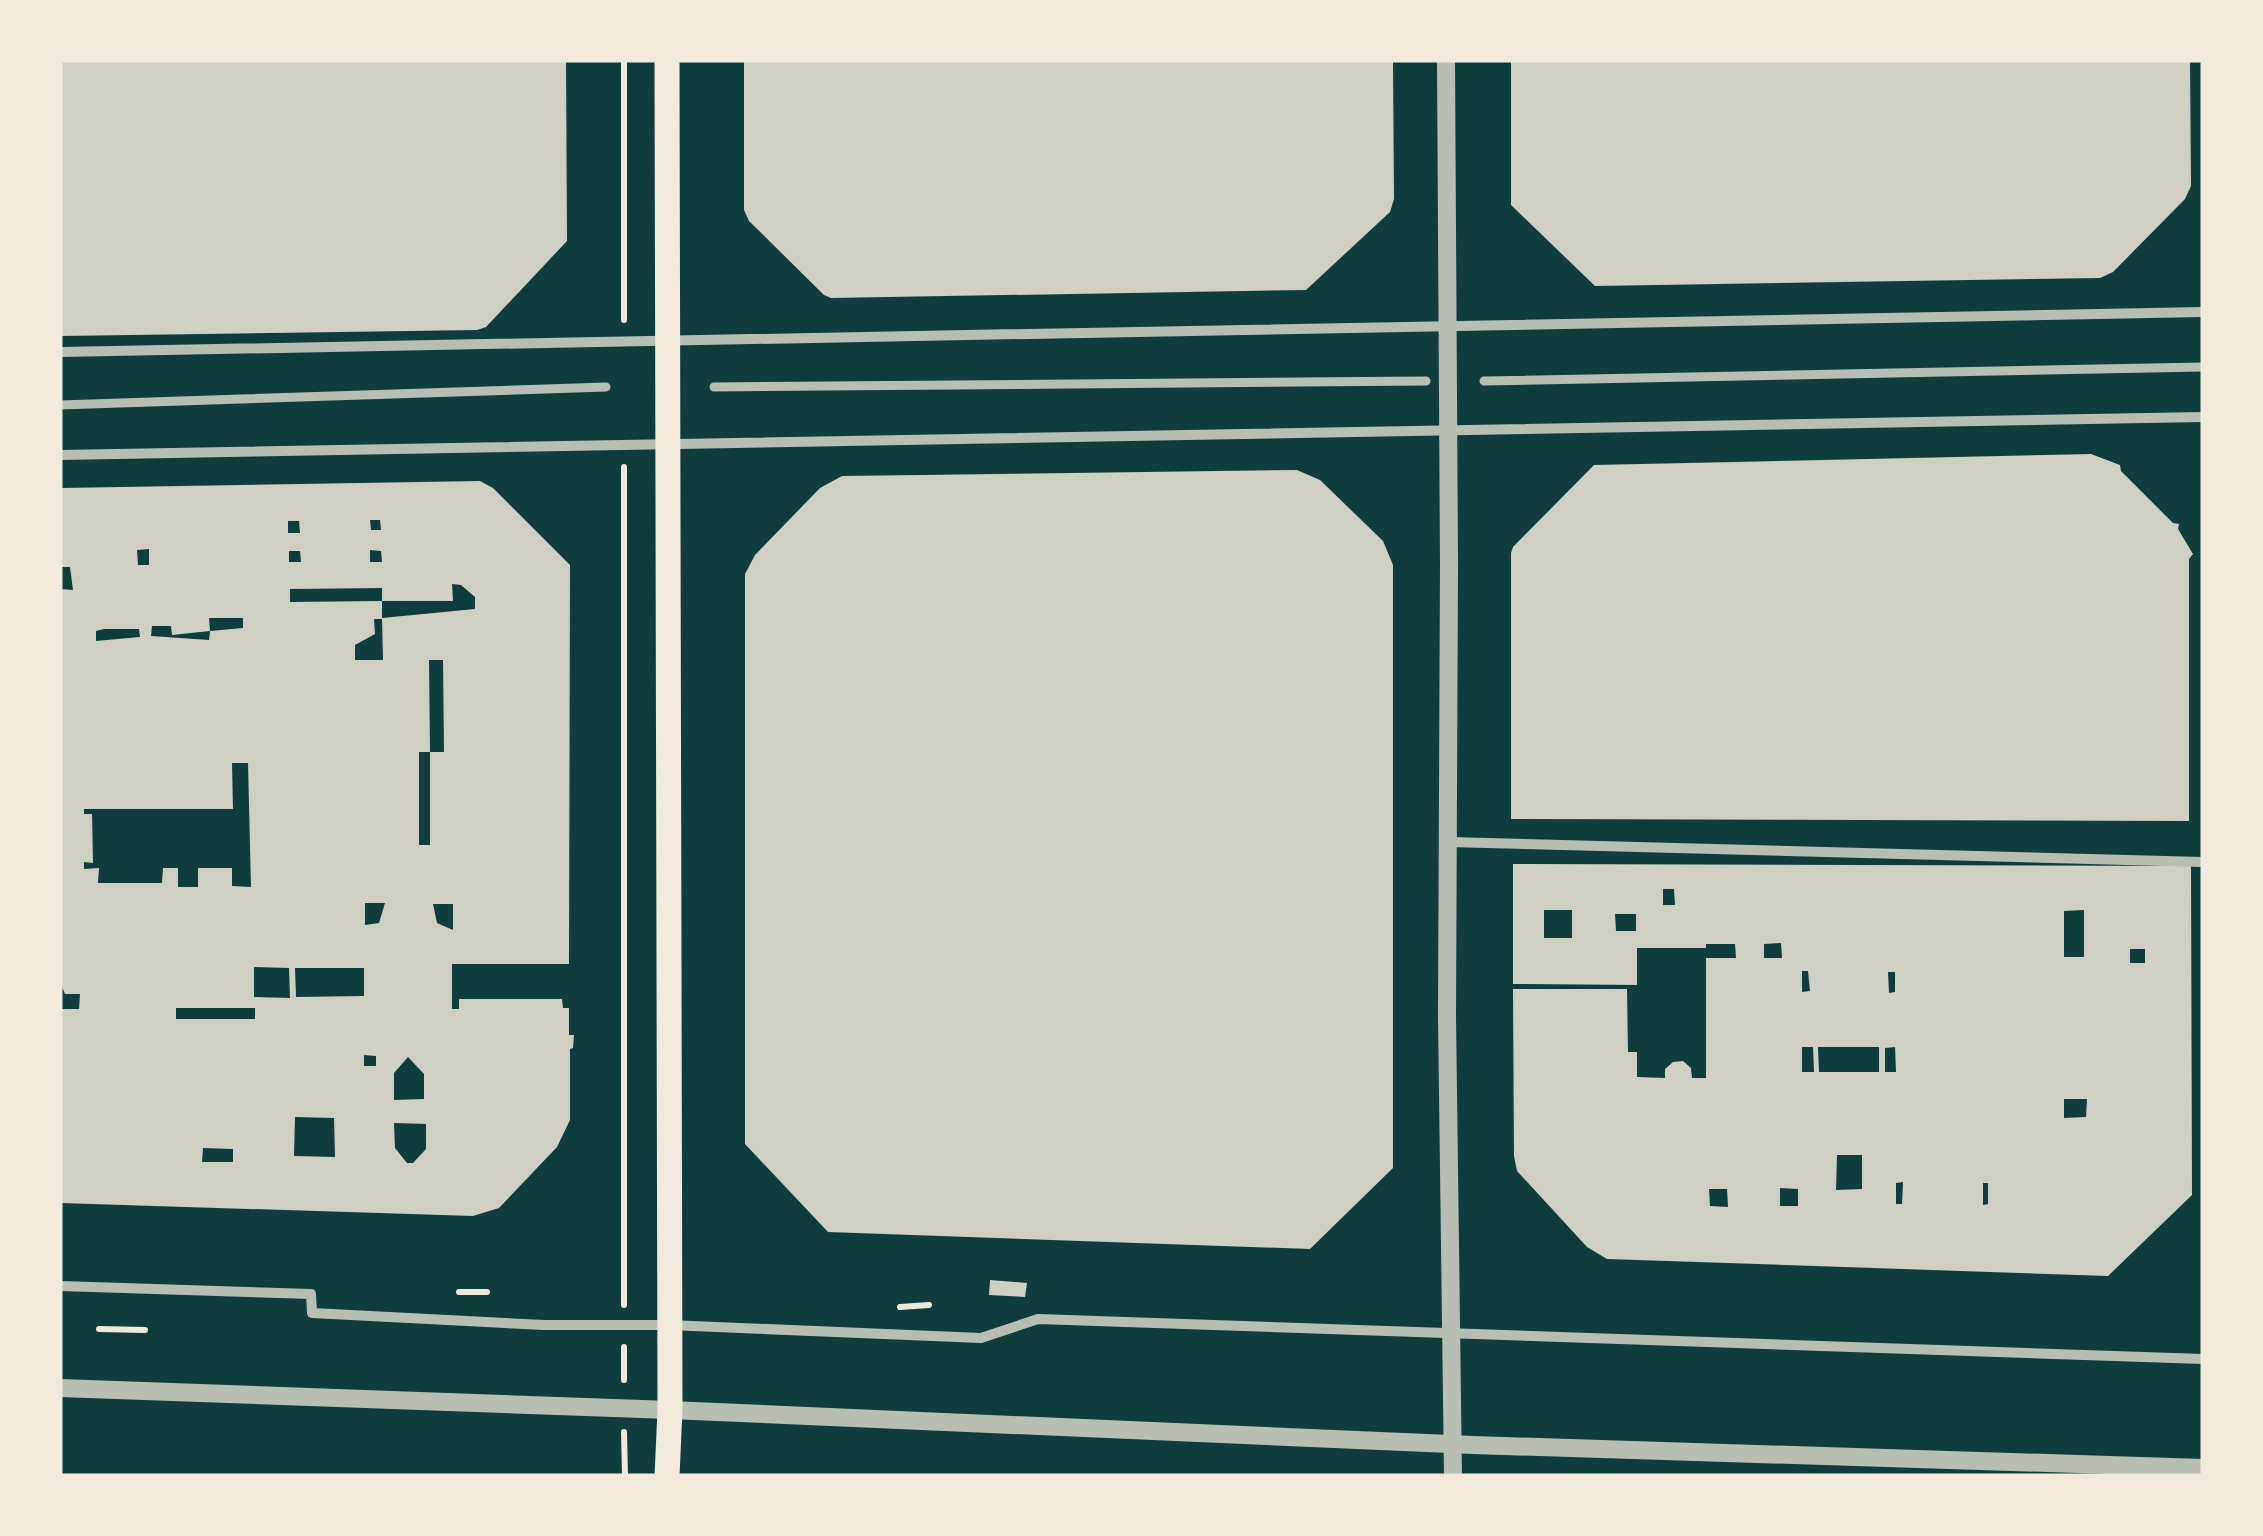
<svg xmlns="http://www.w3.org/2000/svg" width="2263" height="1536" font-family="'PT Sans Narrow',sans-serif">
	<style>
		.building { fill: #cfcfc3; fill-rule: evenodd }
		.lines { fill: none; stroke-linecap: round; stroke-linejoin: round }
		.path { stroke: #f1e9da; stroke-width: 6 }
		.pedestrian { stroke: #b8beb3; stroke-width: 9 }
		.minor { stroke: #b8beb3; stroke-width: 10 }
		.tertiary { stroke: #b8beb3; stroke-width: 18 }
		.primary { stroke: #f1e9da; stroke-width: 25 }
	</style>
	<rect width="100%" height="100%" fill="#0f3d3e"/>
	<g class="building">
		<polygon points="60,60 566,60 567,241 486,327 477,330 60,336"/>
		<polygon points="744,60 1393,60 1394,199 1390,212 1306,290 831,298 824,295 749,221 744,210"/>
		<polygon points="1511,60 2190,60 2191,186 2185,199 2113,272 2100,278 1595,286 1511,205"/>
		<polygon points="2091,454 2120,465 2121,471 2173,523 2179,524 2178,529 2193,554 2189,559 2189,821 1511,819 1511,553 1513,547 1594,465"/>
		<polygon points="1297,470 1320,480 1383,541 1393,565 1393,1168 1310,1249 828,1232 745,1144 745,574 755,555 820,488 842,476"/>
		<path d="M480 481 493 488 570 565 569 964H452V1009H459V999H562L563 1008H569V1035H574L573 1048 570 1049V1120L557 1147 499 1208 473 1216 60 1203V1009H79L80 994H65L60 982V589L73 590 70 567H60V488ZM370 520H380L381 530H371ZM288 521H299L300 533H288ZM149 549V565H138L137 550ZM370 550 381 551 382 562H370ZM289 551H300L301 562H289ZM452 584 461 585 475 597V609L382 618V601L290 602V589L382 588V601H453ZM209 618H243V628L210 631ZM374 619H382L383 660H355V645L375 634ZM152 626H171L172 635 210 631 209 640 151 636ZM104 629H139L140 637 96 641V631ZM429 660H443L444 752H430ZM419 752H430V845H419ZM232 763H248L251 887 232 886V868H198V887H178V868H163L162 883H98L99 868 84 869V862L93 863 92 814H84V809H233ZM365 903H385L379 923 365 925ZM433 904H453V930L437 923ZM254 967 289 968 290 998 254 997ZM295 968H364V996L296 997ZM176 1008H255V1019H176ZM364 1055 376 1056V1066H364ZM408 1057 424 1074V1099L394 1100V1073ZM295 1117 334 1118 335 1157 294 1156ZM394 1123 426 1124V1149L413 1163H407L395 1148ZM203 1148 233 1149V1162H202Z"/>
		<path d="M1513 864 2191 866 2192 1195 2108 1276 1607 1259 1587 1247 1517 1171 1514 1156 1513 989H1627L1628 1052H1637V1077L1665 1078V1069L1673 1062 1683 1061 1691 1068 1692 1078H1706V958H1736L1735 944H1706V948H1637V985L1513 984ZM1663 889H1674L1675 905H1663ZM1544 910H1572V938H1544ZM2084 910V957H2064V911ZM1615 914H1636V931H1616ZM1781 943 1782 958H1764V944ZM2130 949H2145V963H2130ZM1802 971H1808L1810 991 1802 992ZM1888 972H1895V992L1889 993ZM1802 1047H1813L1814 1072H1802ZM1818 1047H1879V1072H1819ZM1895 1047 1896 1072H1885V1048ZM2064 1099H2087L2086 1117 2064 1118ZM1837 1155H1862V1189L1836 1190ZM1903 1182 1902 1204H1896V1183ZM1983 1183H1988V1204L1983 1205ZM1780 1188 1798 1189V1206H1780ZM1709 1189H1727L1728 1207 1710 1206Z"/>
		<polygon points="990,1280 1027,1283 1025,1297 989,1295"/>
	</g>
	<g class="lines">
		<g class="path">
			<polyline points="624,60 624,320"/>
			<polyline points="624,467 624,1305"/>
			<polyline points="459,1292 487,1292"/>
			<polyline points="900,1307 929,1305"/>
			<polyline points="99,1329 145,1330"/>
			<polyline points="624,1347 624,1380"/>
			<polyline points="624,1432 625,1476"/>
		</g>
		<g class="pedestrian">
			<polyline points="1484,381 2203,367"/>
			<polyline points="714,387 1426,381"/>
			<polyline points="60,405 606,387"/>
		</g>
		<g class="minor">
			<polyline points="60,352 2203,312"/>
			<polyline points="60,455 2203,417"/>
			<polyline points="1449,842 2203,862"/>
			<polyline points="60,1286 311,1294 312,1313 544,1325 669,1325 981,1338 1038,1319 2203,1359"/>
		</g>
		<g class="tertiary">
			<polyline points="1446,60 1449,564 1447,1016 1453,1476"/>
			<polyline points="60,1388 670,1410 1473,1445 2203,1468"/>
		</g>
		<polyline class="primary" points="667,60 670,1410 667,1476"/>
	</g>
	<rect width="2263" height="1536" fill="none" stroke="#f1e9da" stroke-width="125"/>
</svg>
